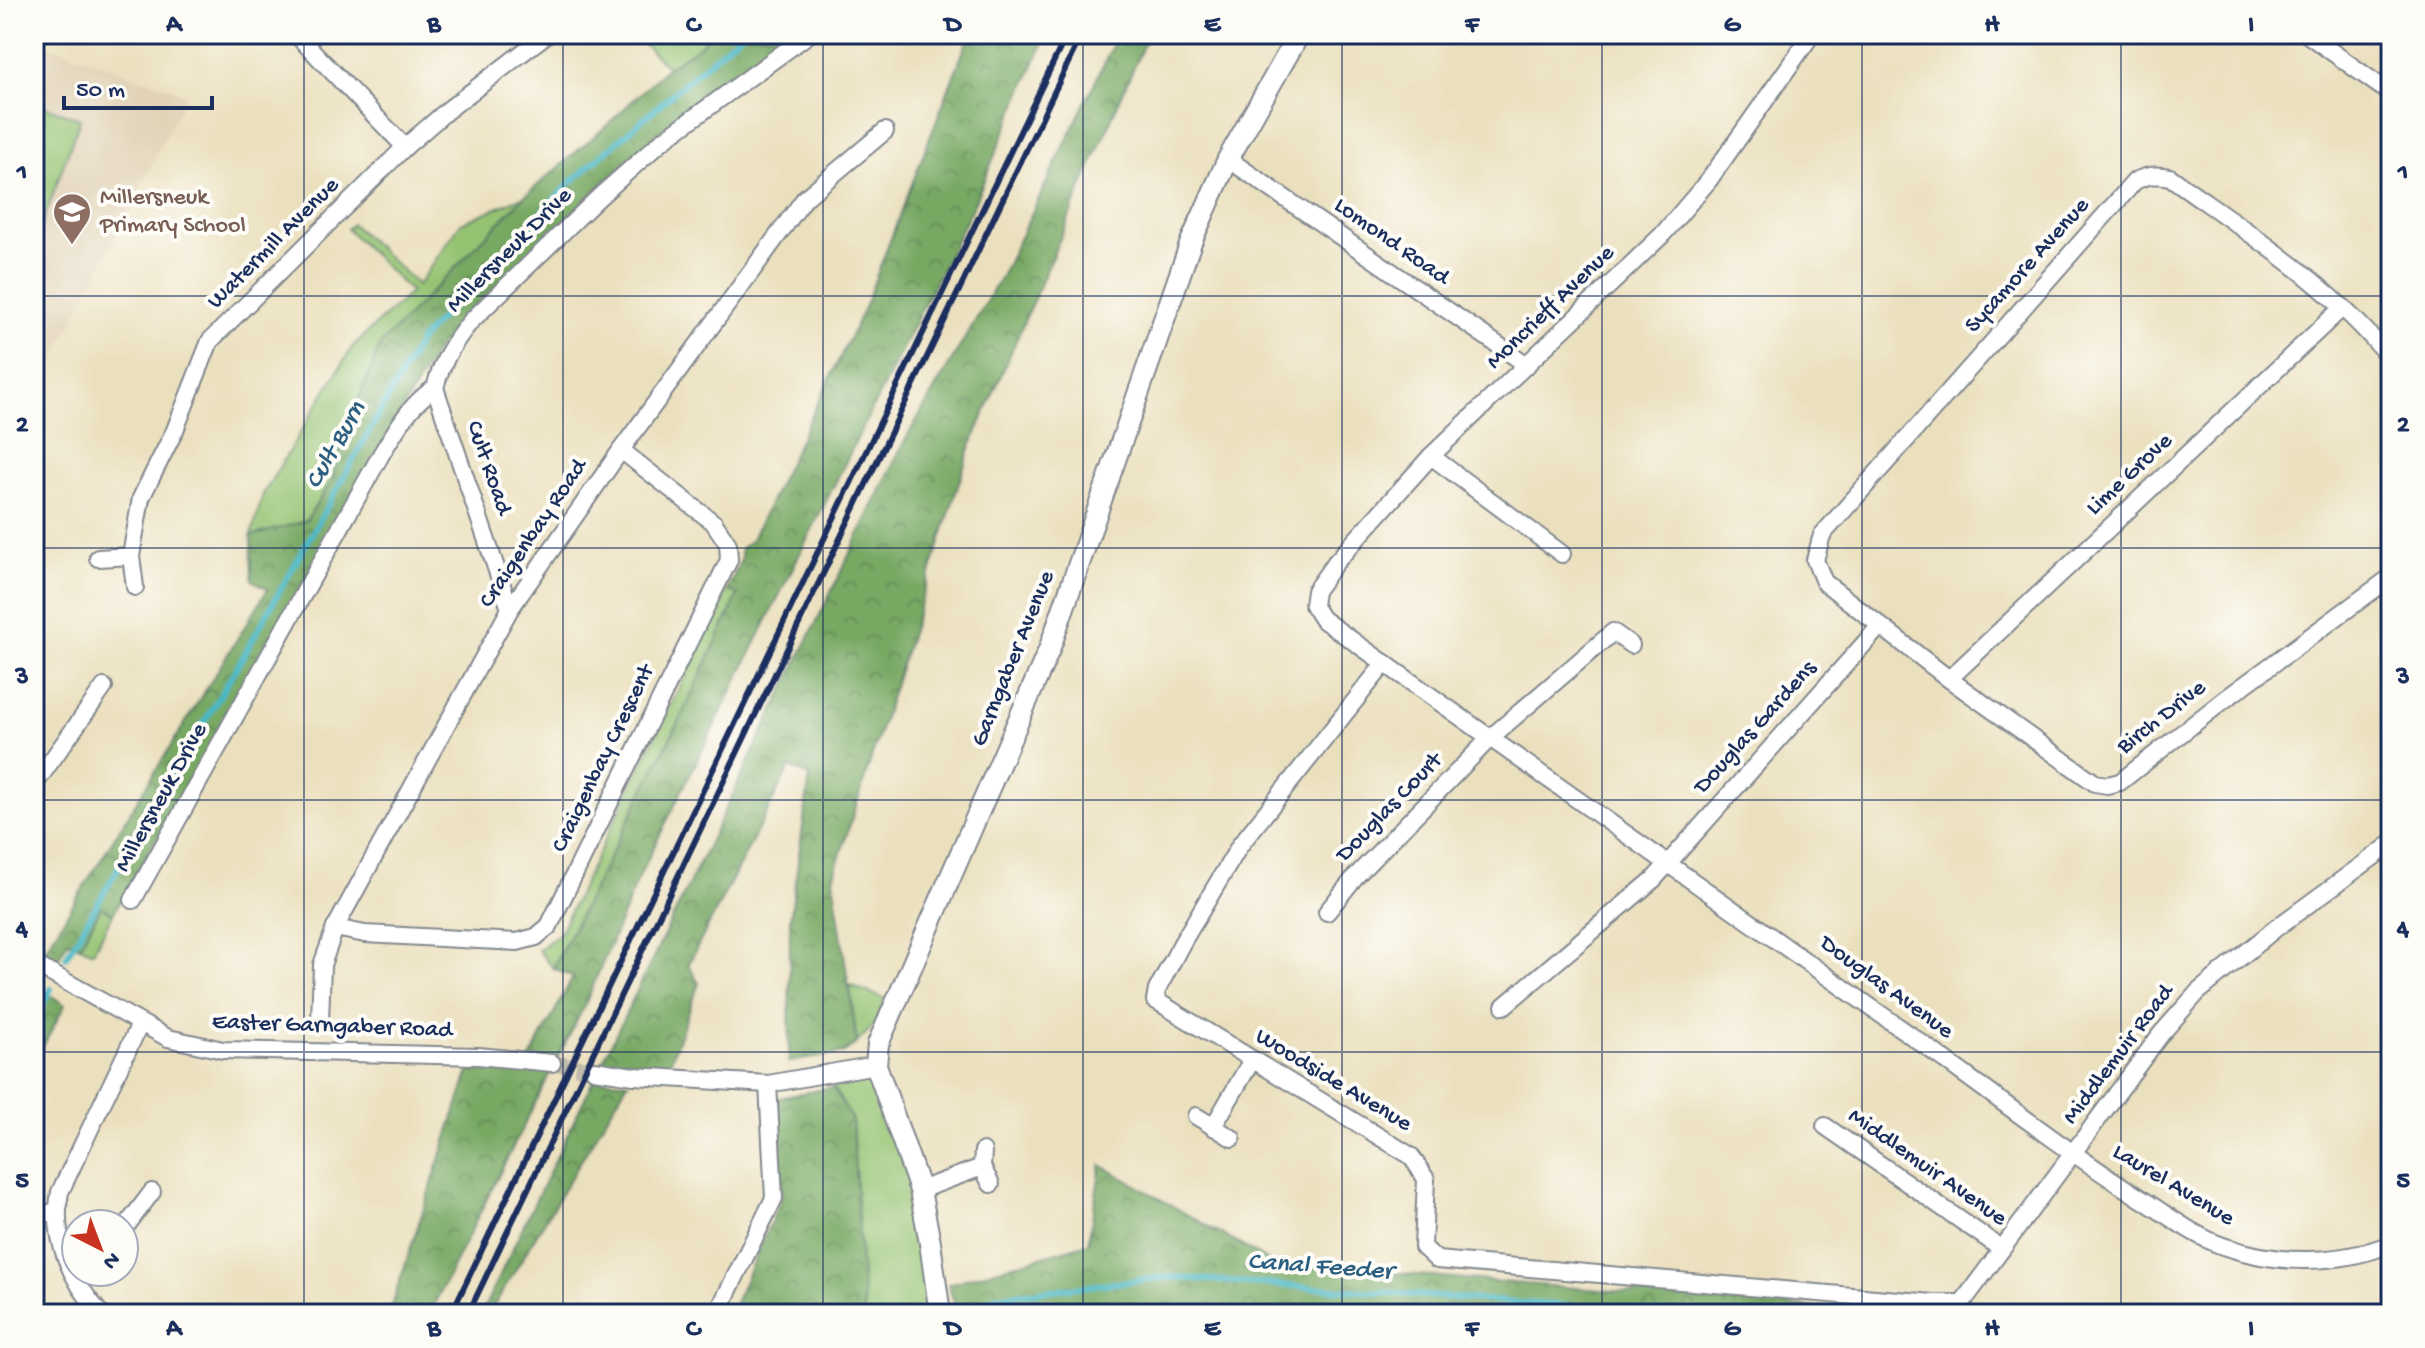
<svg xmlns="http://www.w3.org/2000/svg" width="2425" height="1348" font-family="'Gochi Hand',sans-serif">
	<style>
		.built { fill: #e1d2b6 }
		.green { fill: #95c372; stroke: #587968; stroke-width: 2 }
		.forest { fill: url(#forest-crowns); stroke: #4a6c61; stroke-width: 2 }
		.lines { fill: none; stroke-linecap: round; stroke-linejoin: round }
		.stream { stroke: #4ab7c5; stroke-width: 6 }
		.minor-tunnel { stroke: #c1bdab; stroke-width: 16; stroke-dasharray: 16 8; stroke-linecap: butt }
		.minor-casing { stroke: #83888e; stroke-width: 20 }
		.tertiary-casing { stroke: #83888e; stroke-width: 24 }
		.minor { stroke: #fff; stroke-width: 16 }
		.tertiary { stroke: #fff; stroke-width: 20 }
		.rail { stroke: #1b2f5e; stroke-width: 6 }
		.grid { fill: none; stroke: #1b2f5e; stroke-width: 2; stroke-opacity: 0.55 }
		.labels { text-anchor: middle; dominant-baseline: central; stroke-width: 8; stroke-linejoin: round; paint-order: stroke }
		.education-label { font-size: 24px; fill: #785e54; stroke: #fdfcf7; text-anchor: start }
		.street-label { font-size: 24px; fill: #1b2f5e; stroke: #fdfcf7 }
		.water-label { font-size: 26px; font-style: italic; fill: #2b5f82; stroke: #fdfcf7 }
		.neatline { fill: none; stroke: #1b2f5e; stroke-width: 3 }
		.grid-label { font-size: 26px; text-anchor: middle; font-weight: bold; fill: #1b2f5e }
	</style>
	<defs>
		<pattern id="forest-crowns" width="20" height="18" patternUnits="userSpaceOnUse" patternTransform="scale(2)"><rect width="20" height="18" fill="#78a964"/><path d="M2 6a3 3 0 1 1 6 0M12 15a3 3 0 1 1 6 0" fill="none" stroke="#628a56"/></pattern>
	</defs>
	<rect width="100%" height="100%" fill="#fdfcf7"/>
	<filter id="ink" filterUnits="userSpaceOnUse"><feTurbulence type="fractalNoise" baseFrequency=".0125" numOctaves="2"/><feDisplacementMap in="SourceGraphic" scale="16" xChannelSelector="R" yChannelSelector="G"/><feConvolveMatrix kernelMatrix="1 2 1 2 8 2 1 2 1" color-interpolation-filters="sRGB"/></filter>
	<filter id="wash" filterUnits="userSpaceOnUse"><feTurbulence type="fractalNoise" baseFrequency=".006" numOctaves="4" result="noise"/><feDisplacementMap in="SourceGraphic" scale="32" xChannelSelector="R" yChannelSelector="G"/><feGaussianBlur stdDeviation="1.8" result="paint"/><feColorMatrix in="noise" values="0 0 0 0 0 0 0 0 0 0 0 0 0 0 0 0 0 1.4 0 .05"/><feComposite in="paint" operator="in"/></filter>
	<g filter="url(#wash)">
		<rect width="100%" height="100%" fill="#ebe0be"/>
		<polygon class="built" points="34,40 187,94 34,399"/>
		<g class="green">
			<polygon points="633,34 708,34 701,45 668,67"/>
			<polygon points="34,103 80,119 39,233 34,231"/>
			<polygon points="525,196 380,345 344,439 332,480 306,521 251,536 263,494 353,346 411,292 347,229 352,224 418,285 461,223"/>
			<polygon points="727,590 739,594 683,713 553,968 538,950 559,934"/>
			<polygon points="101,907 113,914 93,952 80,946"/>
			<polygon points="850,985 885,999 875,1024 857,1043"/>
			<polygon points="858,1081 868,1083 879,1092 915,1191 930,1314 864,1314 852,1120 833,1087"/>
		</g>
		<g class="forest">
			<polygon points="708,34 793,34 656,134 465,314 437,349 113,914 101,907 80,946 68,941 57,960 43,953 268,589 252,580 251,536 306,521 332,480 343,439 380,345 525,196 605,127 668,67 701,45"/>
			<polygon points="970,34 1047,34 972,208 638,879 586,1002 429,1314 389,1314 469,1071 523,1072 573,977 553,968 683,713 738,595 727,590 741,560 741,549 752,539 864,308"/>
			<polygon points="1118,34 1148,34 971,445 833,878 857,1043 844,1053 789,1062 790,919 810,776 790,767 688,965 699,983 669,1065 640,1063 635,1069 601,1065 904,442 1002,275"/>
			<polygon points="40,988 65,1005 34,1063 34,1000"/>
			<polygon points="594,1079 628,1082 489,1314 481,1314"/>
			<polygon points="833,1087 852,1120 864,1314 730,1314 782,1197 778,1098"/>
			<polygon points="1101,1165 1272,1263 1892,1314 958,1314 948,1284 1088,1243"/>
		</g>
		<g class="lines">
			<g class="stream">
				<polyline points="66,957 249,646 421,339 571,182 741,34"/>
				<polyline points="34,1022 51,989"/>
				<polyline points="966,1310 998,1296 1169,1277 1675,1314"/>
			</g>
		</g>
	</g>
	<g filter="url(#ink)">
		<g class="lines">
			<polyline class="minor-tunnel" points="552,1063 594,1070"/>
			<g class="minor-casing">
				<g id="minor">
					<polyline points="296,34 405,147"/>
					<path d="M1812 34 1709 180 1662 235 1431 456 1335 563 1315 591 1313 605 1322 619C1524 761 1726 903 1927 1047 1997 1098 2067 1151 2140 1198 2166 1214 2194 1236 2223 1246 2277 1265 2337 1265 2391 1244"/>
					<polyline points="2307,34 2391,94"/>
					<polyline points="1228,159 1527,365"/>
					<path d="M2391 360C2332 285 2247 232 2170 177 2156 174 2148 175 2135 181L1822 535 1815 560 1824 582 1949 679 2095 783 2107 785 2120 782 2224 700 2391 577"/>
					<polyline points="435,388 510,609"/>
					<polyline points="1431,456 1562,554"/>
					<polyline points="98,558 131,556"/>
					<polyline points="135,587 131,556 141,498 175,430 210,341 405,147 449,109 547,34"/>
					<polyline points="1385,663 1240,845 1182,943 1157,990 1155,1000 1411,1156 1426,1179 1423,1247 1437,1260 1933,1303 1962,1303 2161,1034 2198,992 2276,928 2391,844"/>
					<polyline points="1949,679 2343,307"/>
					<polyline points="34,785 104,687"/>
					<path d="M133 900 383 451C398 427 411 403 435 388 442 361 453 343 471 321L598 198 662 141 809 34"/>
					<polyline points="1327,912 1355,877 1490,738 1613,632 1631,645"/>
					<polyline points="335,928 365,934 517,942 536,937 549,926 729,560 728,544 714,523 621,450"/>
					<polyline points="34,964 168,1038 223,1050 478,1056 552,1063"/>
					<polyline points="1504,1006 1654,879 1880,626"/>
					<polyline points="320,1021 322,965 335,928 510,609 621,450 805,198 885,131"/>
					<polyline points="594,1070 634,1076 768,1084 876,1065"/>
					<polyline points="1196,1116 1232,1138"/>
					<polyline points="1825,1126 2002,1249"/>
					<polyline points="1213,1127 1252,1060"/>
					<polyline points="983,1151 982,1167 991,1184"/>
					<polyline points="920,1190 982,1167"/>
					<polyline points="34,1215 56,1212"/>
					<polyline points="124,1229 152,1192"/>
					<path d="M101 1314C71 1281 51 1237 60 1192L140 1024"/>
					<polyline points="717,1314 774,1198 768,1084"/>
				</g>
			</g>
			<g class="tertiary-casing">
				<polyline id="tertiary" points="940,1314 930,1243 920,1190 876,1065 878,1044 1049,650 1191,242 1228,159 1299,34"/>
			</g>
			<use href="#minor" class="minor"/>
			<use href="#tertiary" class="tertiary"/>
			<g class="rail">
				<polyline points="451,1314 1067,34"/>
				<polyline points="468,1314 1082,34"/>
			</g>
		</g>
	</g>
	<path class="grid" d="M304 34V1314M563 34V1314M823 34V1314M1083 34V1314M1342 34V1314M1602 34V1314M1862 34V1314M2121 34V1314M34 296H2391M34 548H2391M34 800H2391M34 1052H2391"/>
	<defs>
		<g id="school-pin" transform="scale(2)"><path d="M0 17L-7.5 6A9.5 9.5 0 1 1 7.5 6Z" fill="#8d6e63" stroke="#fdfcf7"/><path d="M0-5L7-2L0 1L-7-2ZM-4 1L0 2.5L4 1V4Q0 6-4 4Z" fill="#fff"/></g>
	</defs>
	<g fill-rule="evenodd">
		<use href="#school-pin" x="72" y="212"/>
	</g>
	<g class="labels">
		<g class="education-label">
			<text x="100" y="198">Millersneuk<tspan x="100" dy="28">Primary School</tspan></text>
		</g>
		<g class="street-label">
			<text transform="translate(1391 242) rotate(35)">Lomond Road</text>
			<text transform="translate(274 244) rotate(-45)">Watermill Avenue</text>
			<text transform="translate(510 251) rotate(-45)">Millersneuk Drive</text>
			<text transform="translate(2028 266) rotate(-48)">Sycamore Avenue</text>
			<text transform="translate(1551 308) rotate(-44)">Moncrieff Avenue</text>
			<text transform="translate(488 468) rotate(71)">Cult Road</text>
			<text transform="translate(2130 475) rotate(-43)">Lime Grove</text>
			<text transform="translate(534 534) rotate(-56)">Craigenbay Road</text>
			<text transform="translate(1014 659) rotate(-68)">Garngaber Avenue</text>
			<text transform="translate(2162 718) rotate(-38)">Birch Drive</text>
			<text transform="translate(1756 728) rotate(-48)">Douglas Gardens</text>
			<text transform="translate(604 759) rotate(-64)">Craigenbay Crescent</text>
			<text transform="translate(162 798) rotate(-61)">Millersneuk Drive</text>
			<text transform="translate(1390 808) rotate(-46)">Douglas Court</text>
			<text transform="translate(1886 988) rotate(36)">Douglas Avenue</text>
			<text transform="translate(332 1027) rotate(2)">Easter Garngaber Road</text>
			<text transform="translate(2119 1055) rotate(-53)">Middlemuir Road</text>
			<text transform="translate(1333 1081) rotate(31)">Woodside Avenue</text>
			<text transform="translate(1927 1168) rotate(35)">Middlemuir Avenue</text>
			<text transform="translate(2173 1186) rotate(31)">Laurel Avenue</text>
		</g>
		<g class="water-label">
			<text transform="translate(337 446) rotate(-60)">Cult Burn</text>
			<text transform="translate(1320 1268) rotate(4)">Canal Feeder</text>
		</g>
	</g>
	<rect width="2425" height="1348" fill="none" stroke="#fdfcf7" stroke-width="88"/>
	<g transform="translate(100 1248) rotate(138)"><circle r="38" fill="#fdfcf7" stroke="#a3aaba" stroke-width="2"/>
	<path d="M0-6L14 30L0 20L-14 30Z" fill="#c8321e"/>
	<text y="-12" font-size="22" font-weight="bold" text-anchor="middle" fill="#1b2f5e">N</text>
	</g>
	<path d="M64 96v12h148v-12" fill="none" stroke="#1b2f5e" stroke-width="4"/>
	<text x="76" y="96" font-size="24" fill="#1b2f5e" stroke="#fdfcf7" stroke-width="6" paint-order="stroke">50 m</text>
	<rect x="44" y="44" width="2337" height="1260" class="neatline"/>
	<g class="grid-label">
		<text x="174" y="31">A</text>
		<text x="434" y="31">B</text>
		<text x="693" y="31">C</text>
		<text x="953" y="31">D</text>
		<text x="1212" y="31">E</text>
		<text x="1472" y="31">F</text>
		<text x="1732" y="31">G</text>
		<text x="1992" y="31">H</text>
		<text x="2251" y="31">I</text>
		<text x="22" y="179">1</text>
		<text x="2403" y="179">1</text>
		<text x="22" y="431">2</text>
		<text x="2403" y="431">2</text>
		<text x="22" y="683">3</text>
		<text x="2403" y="683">3</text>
		<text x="22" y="935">4</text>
		<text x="2403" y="935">4</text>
		<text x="22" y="1187">5</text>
		<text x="2403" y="1187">5</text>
		<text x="174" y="1335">A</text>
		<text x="434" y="1335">B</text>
		<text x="693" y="1335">C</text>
		<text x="953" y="1335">D</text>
		<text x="1212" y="1335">E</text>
		<text x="1472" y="1335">F</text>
		<text x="1732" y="1335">G</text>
		<text x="1992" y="1335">H</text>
		<text x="2251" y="1335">I</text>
	</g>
</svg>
